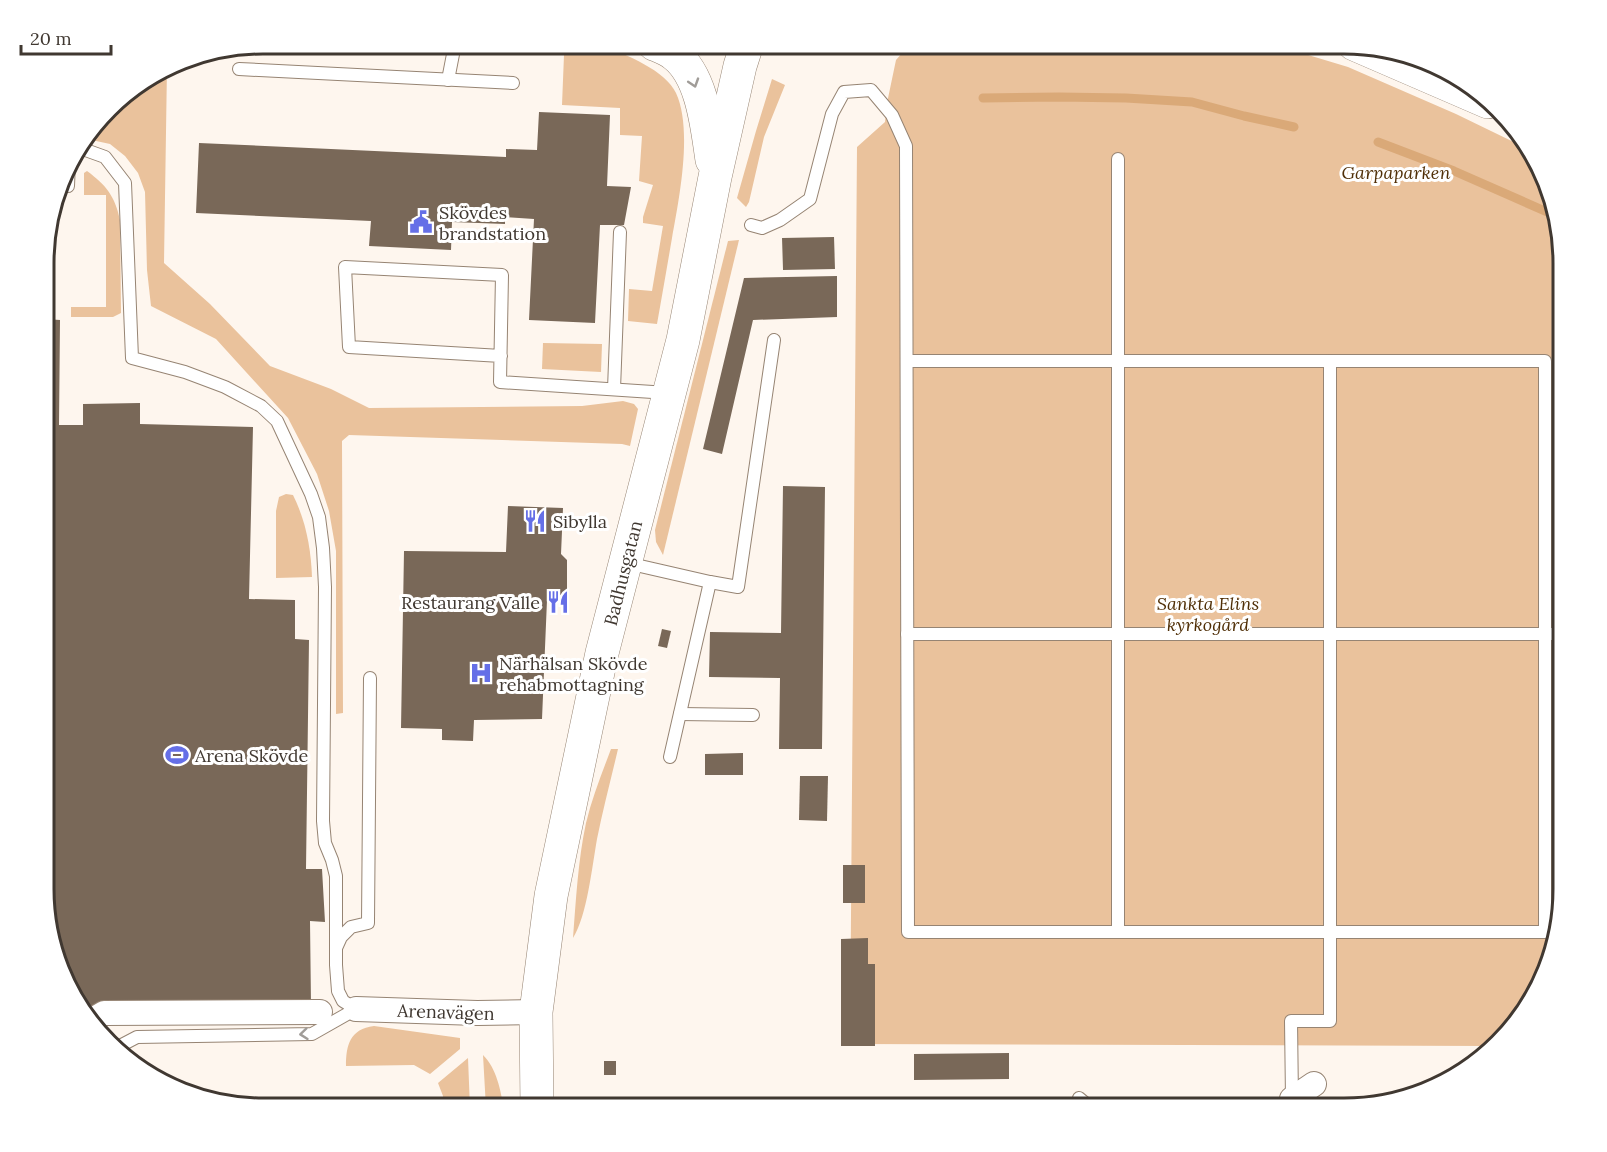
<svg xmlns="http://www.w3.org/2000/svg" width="1607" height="1152" font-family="Lora,serif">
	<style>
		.green { fill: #eac29c }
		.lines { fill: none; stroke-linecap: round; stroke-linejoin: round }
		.stream { stroke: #daa978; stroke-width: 9 }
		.building { fill: #796858 }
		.lane-casing { stroke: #968473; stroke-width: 14 }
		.street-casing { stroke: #968473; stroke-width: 26 }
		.secondary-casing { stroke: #968473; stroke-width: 34 }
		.lane { stroke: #fff; stroke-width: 12 }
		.street { stroke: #fff; stroke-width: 24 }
		.secondary { stroke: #fff; stroke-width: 33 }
		.oneway { stroke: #a09c98 }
		.labels { text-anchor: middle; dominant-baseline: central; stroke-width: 6; stroke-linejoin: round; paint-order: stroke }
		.park-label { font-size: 18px; font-style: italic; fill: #502f07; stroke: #fff }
		.poi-label { font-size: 18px; fill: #403831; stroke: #fff; text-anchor: start }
		.street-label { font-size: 18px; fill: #403831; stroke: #fff }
		.rim { fill: none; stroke: #403831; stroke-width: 3 }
	</style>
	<rect width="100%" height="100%" fill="#fef6ee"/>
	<g class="green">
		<polygon points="910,44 1266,44 1285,48 1348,67 1456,114 1526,148 1541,166 1563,249 1563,903 1552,960 1518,1023 1490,1046 850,1044 857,147 885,122 887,103 896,60"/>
		<path d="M576 47C585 47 596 45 604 47 626 54 666 71 676 93 693 130 679 199 672 238 667 267 662 296 657 324L628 321 629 289 652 291 663 226 643 223V217L653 185 639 181 642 136 620 135V108L562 105 564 55 573 54Z"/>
		<polygon points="167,67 164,263 210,304 270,366 331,389 369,408 582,406 623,401 634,404 638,409 630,446 622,444 349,435 342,441 343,713 336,714 336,551 329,511 317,474 288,418 216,339 151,306 147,270 145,192 138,173 125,156 110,144 87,139 118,98"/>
		<polygon points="772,79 785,85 764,137 749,202 746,207 737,198 756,131"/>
		<path d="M87 171C106 185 115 196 120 220L121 313 113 317H71V307H106V195H84V173Z"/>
		<polygon points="739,240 663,555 656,542 655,530 728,241"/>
		<polygon points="543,343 602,344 601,372 542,369"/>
		<path d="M286 494 293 495C306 521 311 549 312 577L276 578V511L279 497Z"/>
		<path d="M611 749H618C611 779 603 809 597 839 592 867 587 916 573 938 576 900 578 860 586 823 592 798 602 773 611 749Z"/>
		<path d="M374 1026 460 1038V1049L430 1074 414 1065 346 1066C346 1045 350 1029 374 1026Z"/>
		<path d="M483 1055C497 1069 500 1089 504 1108H486Z"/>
		<polygon points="468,1058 470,1108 443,1108 443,1096 438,1083"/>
	</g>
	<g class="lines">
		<g class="stream">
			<polyline points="983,98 1059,97 1126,98 1192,102 1244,116 1294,127"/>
			<polyline points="1378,142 1454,171 1554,215"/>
		</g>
	</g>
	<g class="building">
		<polygon points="539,112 610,115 607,186 631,187 624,225 600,225 595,323 529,320 534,219 505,217 505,224 452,222 451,250 369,246 371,221 196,213 199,143 506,157 506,149 537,150"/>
		<polygon points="834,237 835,269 783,270 782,238"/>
		<polygon points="837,276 837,317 753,320 722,454 703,449 744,278"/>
		<polygon points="45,319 60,320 59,425 83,425 83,404 140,403 140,424 253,427 249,599 295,600 295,639 309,640 306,869 322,869 325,922 310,921 311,1005 81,1008 73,999 45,917"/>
		<polygon points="783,486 825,487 822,749 779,749 780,678 709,677 710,632 781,633"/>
		<polygon points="508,506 563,508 561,554 567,560 567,591 560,600 547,600 542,719 474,720 473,741 442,740 442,729 401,728 404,551 506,552"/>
		<polygon points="662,629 671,631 667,648 658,646"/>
		<polygon points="743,753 743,775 705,775 705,754"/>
		<polygon points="800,776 828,776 827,821 799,820"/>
		<rect x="843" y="865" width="22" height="38"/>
		<polygon points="868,938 868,964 875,964 875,1046 841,1046 841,939"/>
		<polygon points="1009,1053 1009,1079 914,1080 914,1054"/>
		<rect x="604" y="1061" width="12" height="14"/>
	</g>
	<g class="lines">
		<g class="lane-casing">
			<g id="lane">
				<polyline points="239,69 513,83"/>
				<polyline points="448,80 455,44"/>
				<polyline points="80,148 105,157 125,183 132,358 185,372 225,387 261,406 277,421 311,494 319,517 323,548 325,587 323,821 325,843 332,860 336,876 336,948"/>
				<polyline points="1118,159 1118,932"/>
				<polyline points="68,186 69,162"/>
				<polyline points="751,225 762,228 780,220 810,199 832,114 844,92 871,90 892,115 906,146 908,932 1545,932 1545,361 907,361"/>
				<polyline points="501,356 349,347 345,267 502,275 500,382 668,393"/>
				<polyline points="614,389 620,232"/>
				<polyline points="627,563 710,582 738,587 774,340"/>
				<polyline points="907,634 1563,634"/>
				<polyline points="680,714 753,715"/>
				<polyline points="670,757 710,582"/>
				<polyline points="356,1009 343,1001 338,991 336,965 336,948 341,937 351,927 368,923 370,678"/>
				<polyline points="116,1048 137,1037 312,1034 356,1009"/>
				<polyline points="1079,1098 1091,1108"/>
				<polyline points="1292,1099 1291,1021 1330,1021 1330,361"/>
			</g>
		</g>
		<g class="street-casing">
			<g id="street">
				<polyline points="356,1009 477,1013 536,1012"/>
				<polyline points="92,1020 104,1013 320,1012"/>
				<polyline points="1292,1108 1292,1099 1314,1084"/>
			</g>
		</g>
		<g class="secondary-casing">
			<g id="secondary">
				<path d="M654 44C661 47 669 50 675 55 703 77 707 128 712 160"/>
				<polyline points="1354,44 1488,102"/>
				<polyline points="537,1108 536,1012 551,896 602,653 683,340 715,177 740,66 747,44"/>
			</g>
		</g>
		<use href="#lane" class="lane"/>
		<use href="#street" class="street"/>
		<use href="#secondary" class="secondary"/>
	</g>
	<defs><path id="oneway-chevron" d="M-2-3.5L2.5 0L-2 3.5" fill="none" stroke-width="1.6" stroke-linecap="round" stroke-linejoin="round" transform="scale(1.5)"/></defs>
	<g class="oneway">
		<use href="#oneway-chevron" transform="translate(694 83) rotate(72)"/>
		<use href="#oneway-chevron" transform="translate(304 1034) rotate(174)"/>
	</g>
	<defs>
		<g id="civic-bare" transform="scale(1.8)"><path d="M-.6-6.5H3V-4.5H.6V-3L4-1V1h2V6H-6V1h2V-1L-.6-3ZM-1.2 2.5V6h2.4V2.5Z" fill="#656fe7" stroke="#fff" stroke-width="2.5" paint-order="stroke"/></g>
		<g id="restaurant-bare" transform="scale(1.8)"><path d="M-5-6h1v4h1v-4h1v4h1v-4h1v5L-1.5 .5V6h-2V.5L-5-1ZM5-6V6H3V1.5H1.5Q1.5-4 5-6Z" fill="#656fe7" stroke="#fff" stroke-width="2.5" paint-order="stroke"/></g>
		<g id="hospital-bare" transform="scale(1.8)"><path d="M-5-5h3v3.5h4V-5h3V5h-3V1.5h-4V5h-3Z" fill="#656fe7" stroke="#fff" stroke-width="2.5" paint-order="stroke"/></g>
		<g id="stadium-bare" transform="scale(1.8)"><path d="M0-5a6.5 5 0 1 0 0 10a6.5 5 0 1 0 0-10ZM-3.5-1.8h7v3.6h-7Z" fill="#656fe7" stroke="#fff" stroke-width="2.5" paint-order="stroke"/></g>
	</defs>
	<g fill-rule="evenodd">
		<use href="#civic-bare" x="421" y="222"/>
		<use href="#restaurant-bare" x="535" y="521"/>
		<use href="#restaurant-bare" x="558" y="602"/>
		<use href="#hospital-bare" x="481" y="673"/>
		<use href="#stadium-bare" x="177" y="755"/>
	</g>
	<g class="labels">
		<g class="park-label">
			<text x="1396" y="172">Garpaparken</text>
			<text x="1208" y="603">Sankta Elins<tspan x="1208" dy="21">kyrkogård</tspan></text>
		</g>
		<g class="poi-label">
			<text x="439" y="212">Skövdes<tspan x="439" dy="21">brandstation</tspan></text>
			<text x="553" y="521">Sibylla</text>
			<text x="540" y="602" text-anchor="end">Restaurang Valle</text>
			<text x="499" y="663">Närhälsan Skövde<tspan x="499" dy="21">rehabmottagning</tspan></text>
			<text x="195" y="755">Arena Skövde</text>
		</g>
		<g class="street-label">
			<text transform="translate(623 573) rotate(-76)">Badhusgatan</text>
			<text transform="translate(446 1012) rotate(2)">Arenavägen</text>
		</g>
	</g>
	<path d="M0 0H1607V1152H0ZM263 54H1344A209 209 0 0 1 1553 263V889A209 209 0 0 1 1344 1098H263A209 209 0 0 1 54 889V263A209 209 0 0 1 263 54Z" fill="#fff" fill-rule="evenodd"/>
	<path class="rim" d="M263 54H1344A209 209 0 0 1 1553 263V889A209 209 0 0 1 1344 1098H263A209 209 0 0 1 54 889V263A209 209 0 0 1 263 54Z"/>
	<path d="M21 45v9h90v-9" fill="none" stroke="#403831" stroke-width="3"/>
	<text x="30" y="45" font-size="18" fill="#403831" stroke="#ffffff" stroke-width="4.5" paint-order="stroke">20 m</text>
</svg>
